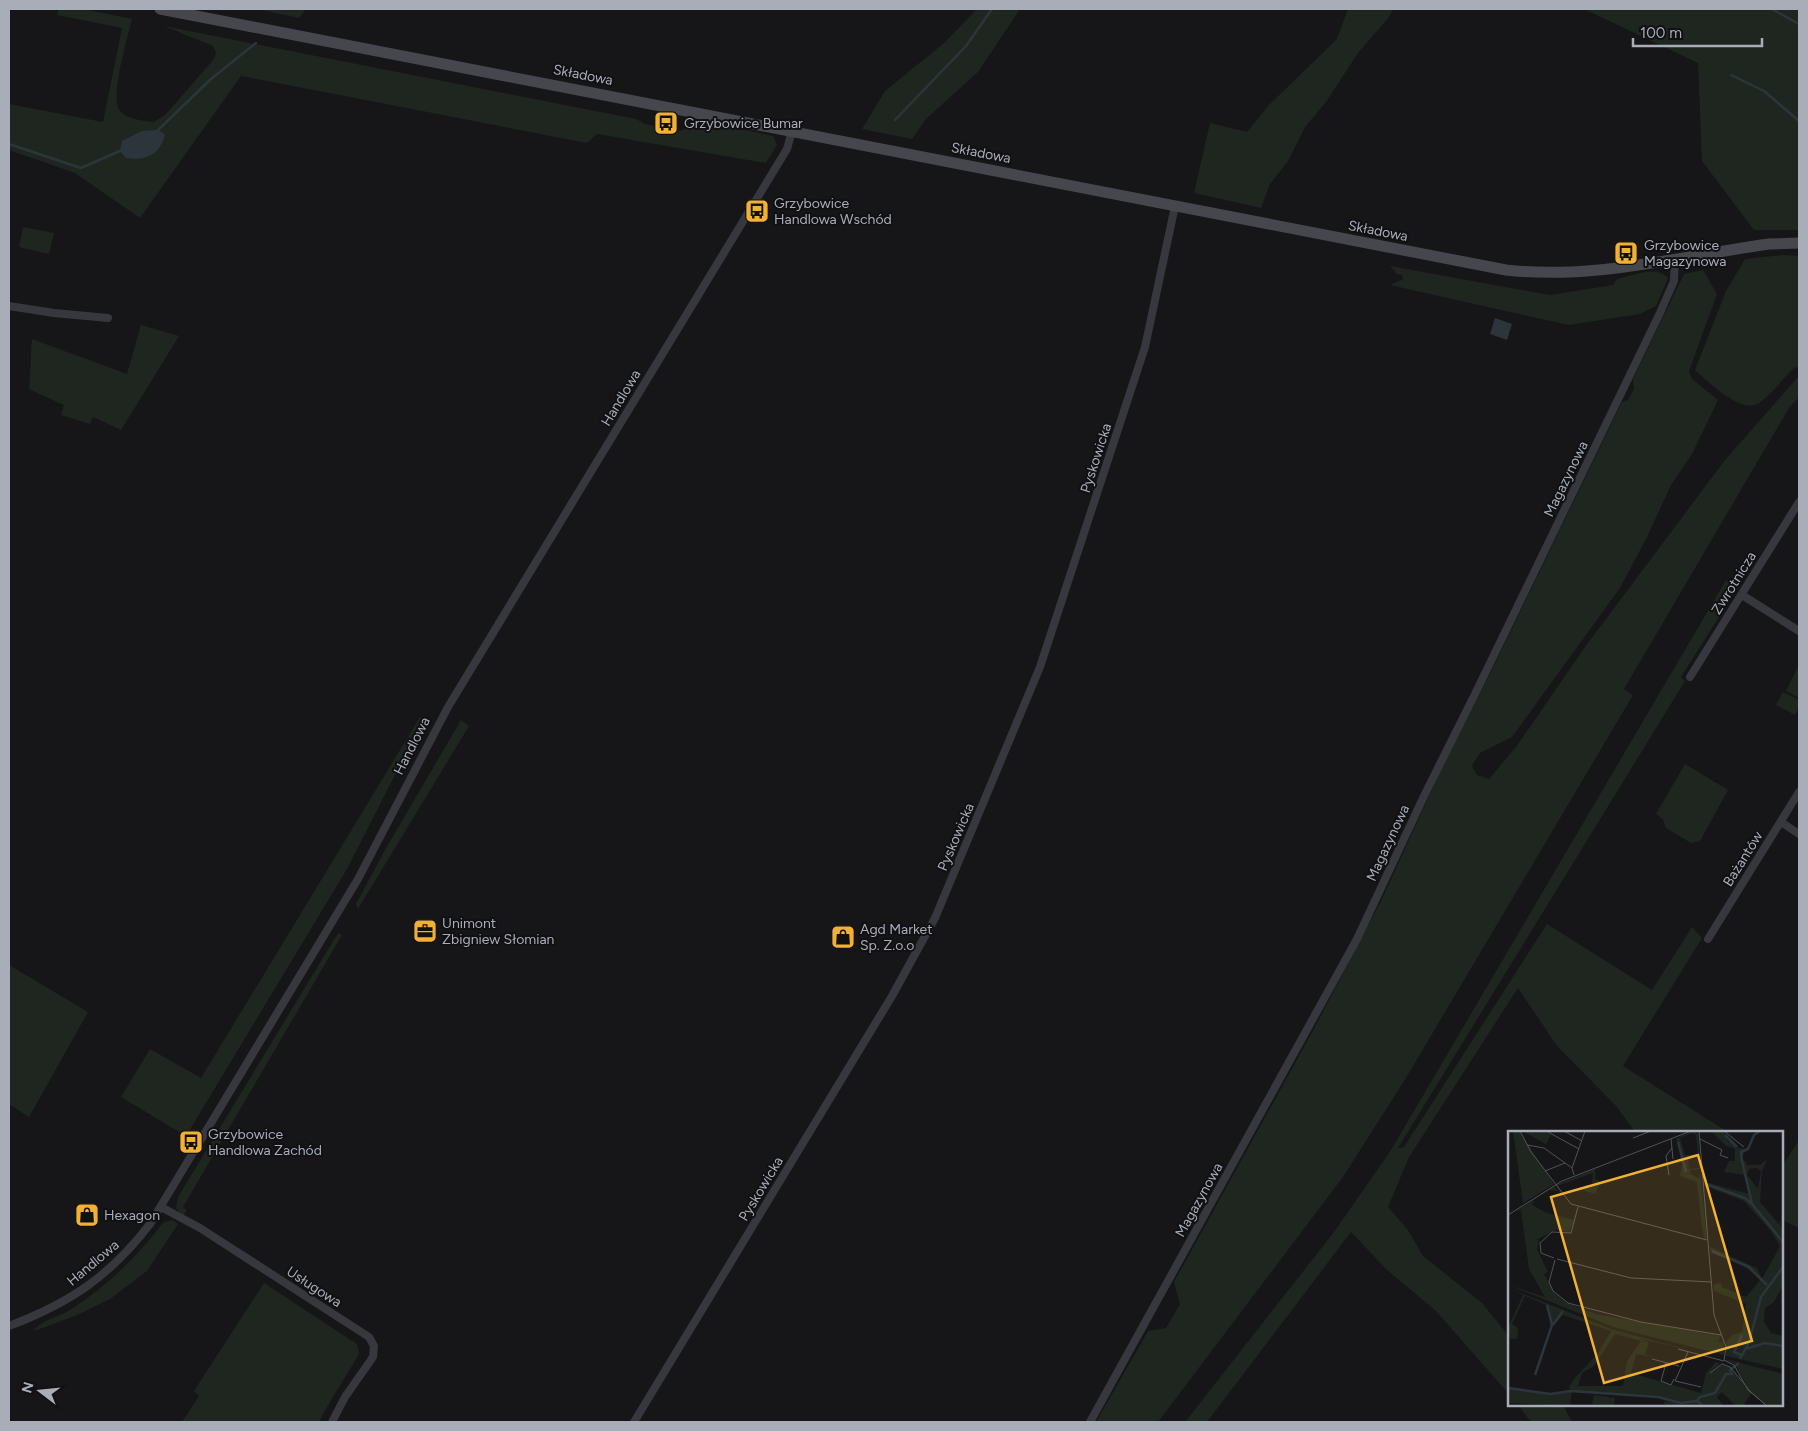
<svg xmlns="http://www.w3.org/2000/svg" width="1808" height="1431" font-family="Figtree,sans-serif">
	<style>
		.green { fill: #1e261f }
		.water { fill: #2c353c }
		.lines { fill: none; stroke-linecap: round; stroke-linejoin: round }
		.stream { stroke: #2c353c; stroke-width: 2.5 }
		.street { stroke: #37383d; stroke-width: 8 }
		.secondary { stroke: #45474d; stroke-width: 11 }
		.labels { text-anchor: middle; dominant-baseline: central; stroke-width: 4; stroke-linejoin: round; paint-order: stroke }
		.street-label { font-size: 14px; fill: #a8adb8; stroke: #111113 }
		.poi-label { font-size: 14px; fill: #a8adb8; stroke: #111113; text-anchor: start }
		.inset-river { fill: none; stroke: #2c353c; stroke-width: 2.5 }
		.inset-road { fill: none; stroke: #505258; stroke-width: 1 }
		.view { fill: #f2b134; fill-opacity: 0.15; stroke: #f2b134; stroke-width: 2.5 }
		.inset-edge { fill: none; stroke: #a8adb8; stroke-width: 2.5 }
	</style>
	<rect width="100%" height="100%" fill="#161618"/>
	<g class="green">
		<path d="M59 9H83L132 19C128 36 109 99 120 111 127 119 144 121 154 122L165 115 214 59 216 53 213 46 164 26 636 119 645 124 681 131 700 120 773 136 777 145 766 163 597 134 587 143 241 76 140 218 75 173 9 150V104L103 122 122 28 57 15Z"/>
		<polygon points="257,9 306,9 299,18"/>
		<polygon points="977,9 1020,9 978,72 926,119 912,139 862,129 885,91 944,43"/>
		<polygon points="1348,9 1393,9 1389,17 1358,53 1326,102 1305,127 1288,161 1270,184 1261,208 1194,193 1210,123 1247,132 1268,106 1337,39"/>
		<polygon points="1584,9 1799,9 1799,230 1754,230 1702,161 1698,63"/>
		<polygon points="23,227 54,233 49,254 19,247"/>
		<path d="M1782 255 1799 256V367L1794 368C1784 377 1769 398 1757 404 1740 413 1707 381 1695 370L1726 291 1745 259Z"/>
		<path d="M1390 266 1550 295 1613 285 1617 279C1633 276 1655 265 1668 278L1656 306 1640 314 1569 325 1390 285 1403 279 1402 275 1397 274Z"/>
		<polygon points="1703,270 1717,294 1689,371 1692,379 1718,400 1692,454 1671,485 1647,537 1620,588 1512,737 1480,753 1472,766 1477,775 1489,779 1516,747 1585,647 1725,460 1799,376 1799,397 1789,408 1624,689 1633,695 1406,1078 1343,1177 1158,1422 1096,1422 1148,1331 1166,1328 1180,1304 1174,1282 1315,1027 1382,899 1441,770 1487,680 1622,402 1628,400 1634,389 1633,379 1684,274"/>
		<polygon points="141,325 179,336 121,430 93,417 90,424 61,415 64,405 29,389 32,339 127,374"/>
		<polygon points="1726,580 1738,587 1681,677 1685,681 1398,1148 1404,1147 1547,924 1652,990 1692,927 1702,938 1623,1066 1728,1132 1635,1132 1616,1106 1557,1046 1518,988 1409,1157 1388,1207 1408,1230 1423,1256 1482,1303 1509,1336 1509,1394 1435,1310 1387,1270 1351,1232 1207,1422 1185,1422 1334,1232 1391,1150"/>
		<polygon points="1799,665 1799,698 1786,691"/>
		<polygon points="1783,692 1799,700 1799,707 1795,715 1776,705"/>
		<polygon points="420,717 427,720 398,769 347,869 186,1136 121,1097 150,1049 201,1078"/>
		<polygon points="461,720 469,726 358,909 356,904 385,850"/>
		<polygon points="1685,764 1728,790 1700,841 1691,843 1666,828 1663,819 1656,814"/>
		<polygon points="338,933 342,935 183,1207 187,1210 183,1216 176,1208 178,1197"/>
		<polygon points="9,965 88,1012 29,1117 9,1104"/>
		<polygon points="1799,1140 1799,1228 1782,1220 1782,1166"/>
		<path d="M172 1220 178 1224 147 1271 110 1299 75 1316 34 1331C40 1320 59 1317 70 1310 107 1286 136 1258 163 1223Z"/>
		<path d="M264 1283 357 1344 359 1354C346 1377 331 1398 319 1422H182L199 1396 194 1391Z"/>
		<polygon points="1518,1405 1563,1405 1572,1422 1531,1422"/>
	</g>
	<g class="water">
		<path d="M158 130 165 134C160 155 146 161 126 158L120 151 122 141 142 131Z"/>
		<polygon points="1495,318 1512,324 1507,340 1490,334"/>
	</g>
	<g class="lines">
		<g class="stream">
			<polyline points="1772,9 1799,24"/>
			<polyline points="1731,75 1764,91 1799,121"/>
			<polyline points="895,120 966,46 992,9"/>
			<polyline points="157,131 211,79 256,43"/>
			<polyline points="9,144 81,168 122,150"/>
		</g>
		<g class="street">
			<polyline points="9,306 54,313 108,318"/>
			<polyline points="1742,595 1799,631"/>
			<polyline points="1690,677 1799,502"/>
			<polyline points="1781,822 1799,834"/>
			<polyline points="1708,939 1799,792"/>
			<polyline points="161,1207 200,1228 369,1337 374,1346 373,1357 345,1397 332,1422"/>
			<path d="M9 1326C70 1303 110 1276 150 1224L358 879 448 707 787 149 792 131"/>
			<polyline points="634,1422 892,996 935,918 1040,667 1145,347 1175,206"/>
			<polyline points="1090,1422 1357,939 1425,794 1476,692 1659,315 1674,281 1675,258"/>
		</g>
		<path class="secondary" d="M160 9 1506 270C1594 280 1682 256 1769 244L1799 243"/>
	</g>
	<defs>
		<g id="bus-square" transform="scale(1.25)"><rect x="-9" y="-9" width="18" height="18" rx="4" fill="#f2b134" stroke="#111113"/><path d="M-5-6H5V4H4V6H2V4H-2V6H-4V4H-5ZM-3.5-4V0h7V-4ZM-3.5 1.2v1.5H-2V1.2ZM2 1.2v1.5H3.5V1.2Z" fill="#111"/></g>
		<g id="office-square" transform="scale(1.25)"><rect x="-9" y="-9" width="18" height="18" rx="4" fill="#f2b134" stroke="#111113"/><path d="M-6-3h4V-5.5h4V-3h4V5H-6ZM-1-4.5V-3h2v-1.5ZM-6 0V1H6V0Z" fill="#111"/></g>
		<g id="shop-square" transform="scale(1.25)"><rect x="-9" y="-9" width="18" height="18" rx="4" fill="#f2b134" stroke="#111113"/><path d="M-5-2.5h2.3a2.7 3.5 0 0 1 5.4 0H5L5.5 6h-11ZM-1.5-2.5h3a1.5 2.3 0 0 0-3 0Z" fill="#111"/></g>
	</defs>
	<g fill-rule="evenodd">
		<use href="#bus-square" x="666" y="123"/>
		<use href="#bus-square" x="757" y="211"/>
		<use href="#bus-square" x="1626" y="253"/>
		<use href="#office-square" x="425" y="931"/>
		<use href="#shop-square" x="843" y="937"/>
		<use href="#bus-square" x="191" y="1142"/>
		<use href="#shop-square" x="87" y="1215"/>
	</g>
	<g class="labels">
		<g class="street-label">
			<text transform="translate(583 75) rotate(11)">Składowa</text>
			<text transform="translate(981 153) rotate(11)">Składowa</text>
			<text transform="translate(1378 231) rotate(11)">Składowa</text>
			<text transform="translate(621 398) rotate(-59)">Handlowa</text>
			<text transform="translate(1096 458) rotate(-72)">Pyskowicka</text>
			<text transform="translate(1566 479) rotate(-64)">Magazynowa</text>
			<text transform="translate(1734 583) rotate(-58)">Zwrotnicza</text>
			<text transform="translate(412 746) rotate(-63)">Handlowa</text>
			<text transform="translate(956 837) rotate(-67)">Pyskowicka</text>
			<text transform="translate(1388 843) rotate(-65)">Magazynowa</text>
			<text transform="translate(1743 859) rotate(-58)">Bażantów</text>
			<text transform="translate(761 1189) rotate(-59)">Pyskowicka</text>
			<text transform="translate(1199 1200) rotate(-61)">Magazynowa</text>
			<text transform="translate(93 1263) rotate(-40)">Handlowa</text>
			<text transform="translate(314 1287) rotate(33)">Usługowa</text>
		</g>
		<g class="poi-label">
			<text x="684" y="123">Grzybowice Bumar</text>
			<text x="774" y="203">Grzybowice<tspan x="774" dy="16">Handlowa Wschód</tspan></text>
			<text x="1644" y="245">Grzybowice<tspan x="1644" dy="16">Magazynowa</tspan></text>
			<text x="442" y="923">Unimont<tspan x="442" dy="16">Zbigniew Słomian</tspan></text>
			<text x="860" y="929">Agd Market<tspan x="860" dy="16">Sp. Z.o.o</tspan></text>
			<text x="208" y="1134">Grzybowice<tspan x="208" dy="16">Handlowa Zachód</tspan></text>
			<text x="104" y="1215">Hexagon</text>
		</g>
	</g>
	<g transform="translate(1508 1131)">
		<rect width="275" height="275" fill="#161618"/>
		<path d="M5 0H11L46 53 15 72ZM14 0H36L43 4 38 13ZM184 0 190 3 192 28 190 25 180 26 181 38 191 37V30L192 38 183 39 182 42 191 48 192 41 199 107 196 108 193 89 189 51 172 45 175 27 168 8ZM184 2 188 4 190 23 177 24 172 7ZM203 0H216L220 11 223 9 230 17 238 18 234 26 239 34H252L259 28 254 40 252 71 271 93 275 84 272 94 275 99V155L266 171 257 177 256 191 263 202 275 205V238L218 225V211L224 204 234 201 238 173 206 160V153L213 152 214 156 238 166 252 149 235 134 203 122 202 116 249 137 254 148 272 115 263 100 236 70 197 55V51L242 63 237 44 216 41 221 30H226L227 18 217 14ZM249 37 253 40 250 58 239 44 241 38ZM87 38V48L92 50 88 63 76 60 77 54H84L85 42 49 55 55 64 50 59 48 54ZM46 55 53 66 49 60 41 59 26 69 24 74 39 82 66 89 61 101 48 99 28 109H31L29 118 40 141 36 143 46 162 57 171 88 183 212 205 211 210H206L215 211 216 224 108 197 0 154 37 166 21 138 13 79 7 81ZM0 157 103 198 181 219 133 208 141 211 137 223 145 226 128 223 123 242 193 262 198 242 208 231 212 233 202 241 214 234 222 236 243 263 235 275H228L214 261 209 266 216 275H161L155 273 157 270 163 271 157 269 159 265 157 269 149 265 64 260 62 273 68 275 0 272V257L42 263 63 261 61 256 66 248 90 222 103 200 55 184 45 195 38 174 17 165 4 193 10 197 9 208 0 207V197L15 164ZM107 203 133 210 119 230 115 255H70L74 242 86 235ZM217 228 275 243V275H261L250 267 240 257 227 233ZM86 264 107 267 106 275 84 273Z" fill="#1e261f" fill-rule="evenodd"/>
		<path class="inset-river" d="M252 0 246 4 240 18 233 21 234 30 244 73 275 111M217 4 229 16M170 11 178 41M198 53 237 67 244 73M204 120 241 136 259 154M45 194 55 180M237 218 257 212 275 215M233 224 226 221 234 204M232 228 241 211 253 166 275 136M27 244 44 194 39 174M0 257 42 263 63 260 150 266 173 272 189 270M195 275 189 270 192 266 207 262 218 243H224L222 239 231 232"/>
		<path class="inset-road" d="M12 0 23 21 63 73 199 109M38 0 71 18M56 0 74 10M191 0 206 184 218 216 216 229 226 234 240 259 259 275M216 0 236 16M125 7 143 0M163 8 165 28M192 8 214 19 212 24 220 27M19 14 36 17 64 37M37 40 57 32M66 44 64 37 77 0M161 44 158 25 164 17M0 84 54 50 183 0M46 127 33 122 32 112 44 101 63 102 70 76M49 128 123 147 204 151M47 129 41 151 45 160 60 172 133 191 213 204M170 218 216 230M180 221 167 250 193 256M144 228 171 235M158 232 153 250 163 254 166 248M202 242 214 233 222 236 243 261 259 275"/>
		<path class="view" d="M190 24 244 210 96 252 43 66Z"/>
		<rect width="275" height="275" class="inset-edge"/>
	</g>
	<rect width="1808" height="1431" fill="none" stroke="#a8adb8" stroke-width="20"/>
	<g transform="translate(40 1391) rotate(286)" stroke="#111113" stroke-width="4" paint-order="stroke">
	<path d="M0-4L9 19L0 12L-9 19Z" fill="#a8adb8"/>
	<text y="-8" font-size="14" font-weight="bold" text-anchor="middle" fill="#a8adb8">N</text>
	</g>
	<path d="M1633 38v8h129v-8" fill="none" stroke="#a8adb8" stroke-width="2.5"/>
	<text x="1640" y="38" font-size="15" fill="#a8adb8" stroke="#111113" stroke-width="4" paint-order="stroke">100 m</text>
</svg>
